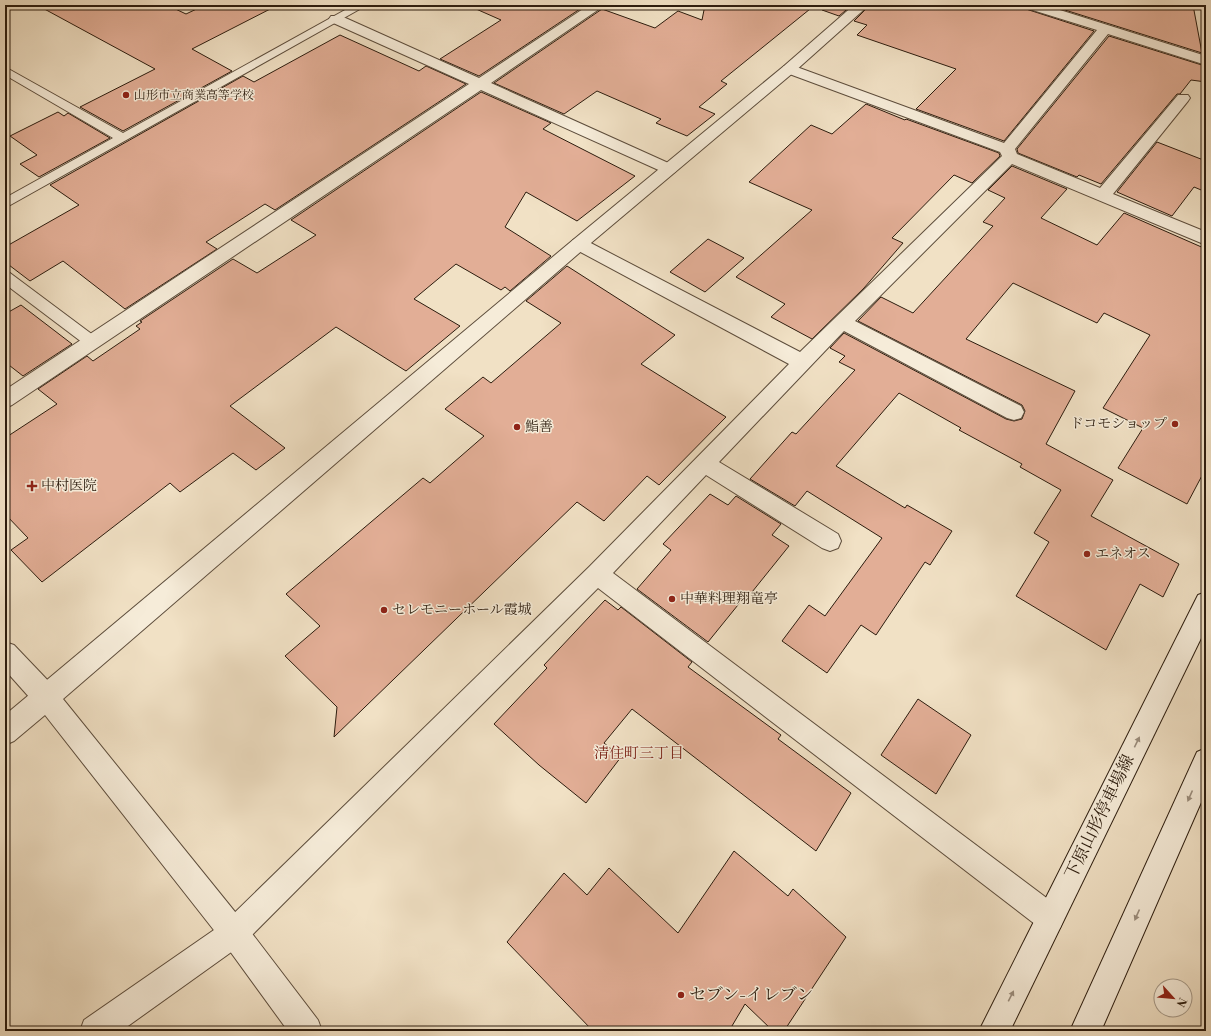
<svg xmlns="http://www.w3.org/2000/svg" width="1211" height="1036" font-family="'Libre Bodoni','Noto Serif JP',serif">
	<style>
		.building { fill: #e2ae96; stroke: #2c1c0e }
		.lines { fill: none; stroke-linecap: round; stroke-linejoin: round }
		.service-casing { stroke: #5d4d3c; stroke-width: 2 }
		.minor-casing { stroke: #5d4d3c; stroke-width: 2 }
		.tertiary-casing { stroke: #5d4d3c; stroke-width: 2 }
		.secondary-casing { stroke: #2c1c0e; stroke-width: 2 }
		.service { fill: #f6ecd9; fill-rule: evenodd }
		.minor { fill: #f6ecd9; fill-rule: evenodd }
		.tertiary { fill: #f6ecd9; fill-rule: evenodd }
		.secondary { fill: #f6ecd9; fill-rule: evenodd }
		.oneway { fill: #9b8e7e }
		.poi-dot { fill: #8f2418; stroke: #f6ecd9; stroke-width: 1.5 }
		.labels { text-anchor: middle; dominant-baseline: central; stroke-width: 3; stroke-linejoin: round; paint-order: stroke }
		.far-poi-label { font-size: 12px; fill: #2c1c0e; stroke: #f6ecd9; text-anchor: start }
		.poi-label { font-size: 14px; fill: #2c1c0e; stroke: #f6ecd9; text-anchor: start }
		.neighbourhood-label { font-size: 15px; fill: #7a1f14; stroke: #f6ecd9 }
		.near-street-label { font-size: 17px; fill: #2c1c0e; stroke: #f6ecd9 }
		.near-poi-label { font-size: 17px; fill: #2c1c0e; stroke: #f6ecd9; text-anchor: start }
	</style>
	<rect width="100%" height="100%" fill="#f1e1c5"/>
	<filter id="stains"><feTurbulence type="fractalNoise" baseFrequency=".005" numOctaves="4"/><feColorMatrix values="0 0 0 0 .2 0 0 0 0 .09 0 0 0 0 .02 0 0 0 .5 -.17"/></filter>
	<radialGradient id="worn" r=".72"><stop offset=".6" stop-color="#630" stop-opacity="0"/><stop offset="1" stop-color="#630" stop-opacity=".3"/></radialGradient>
	<g class="building">
		<polygon points="37,5 167,5 186,14 205,5 278,5 192,49 232,71 123,131 80,107 155,69"/>
		<polygon points="467,5 586,5 479,76 440,59 501,20"/>
		<polygon points="705,5 815,5 721,81 727,84 699,107 715,114 687,136 656,123 661,119 597,91 564,114 494,83 602,9 655,28 678,11 702,20"/>
		<polygon points="822,5 852,5 839,16 822,10"/>
		<polygon points="870,5 1023,5 1026,9 1094,31 1004,141 916,109 956,69 857,35 867,25 854,21"/>
		<polygon points="1049,5 1193,5 1202,53"/>
		<polygon points="340,35 419,71 426,66 466,84 275,210 265,204 206,242 217,249 125,309 63,261 30,281 5,262 5,247 79,205 50,185 243,76 254,82"/>
		<polygon points="1109,36 1205,66 1206,82 1191,80 1180,94 1177,94 1101,184 1079,175 1077,177 1018,153 1017,149"/>
		<polygon points="481,92 551,123 543,129 635,176 577,221 526,192 505,227 551,256 510,291 505,287 501,290 456,264 414,299 460,326 406,371 336,327 230,406 285,448 256,470 233,453 180,492 170,483 42,582 11,550 28,538 5,514 5,438 57,404 38,389 87,356 93,361 140,329 136,326 142,322 140,321 233,259 257,273 316,235 291,220"/>
		<polygon points="866,104 905,120 906,119 999,153 1000,156 972,183 954,175 892,238 903,243 864,288 812,339 771,317 785,304 736,277 812,210 749,182 811,125 832,134"/>
		<polygon points="58,112 64,116 68,113 110,138 39,177 20,164 37,155 10,136"/>
		<polygon points="1157,142 1206,161 1206,192 1194,187 1172,216 1117,192"/>
		<polygon points="1012,166 1067,189 1041,218 1097,245 1124,213 1206,249 1206,468 1187,504 1118,468 1143,428 1103,408 1150,335 1104,313 1097,323 1013,283 966,339 1075,391 1046,444 1113,480 1091,516 1179,564 1163,597 1140,584 1106,650 1016,596 1049,542 1034,533 1061,490 1020,467 1022,464 959,430 961,428 899,393 836,466 905,508 907,505 952,531 930,565 925,562 876,635 861,625 827,673 782,641 809,605 825,616 882,538 807,491 795,506 750,479 792,432 796,434 855,370 839,362 845,356 830,348 844,333 1006,419 1014,421 1022,419 1025,411 1022,405 858,321 881,297 913,313 993,226 983,222 1005,198 988,190"/>
		<polygon points="708,239 744,258 705,292 670,272"/>
		<polygon points="567,266 675,335 641,364 726,417 659,485 647,476 604,521 577,502 334,737 337,707 285,656 320,626 286,594 423,478 430,483 484,436 445,409 483,377 491,383 561,323 526,301"/>
		<polygon points="21,305 72,344 23,376 5,362 5,314"/>
		<polygon points="710,494 728,505 736,496 781,524 772,535 789,546 744,602 742,600 708,642 637,589 671,550 663,544"/>
		<polygon points="605,600 618,610 621,607 692,662 688,667 781,735 778,739 851,793 816,851 632,709 604,743 621,757 586,803 539,765 494,724 547,668 544,665"/>
		<polygon points="918,699 971,735 936,794 881,755"/>
		<polygon points="734,851 788,896 793,889 846,937 784,1031 773,1031 745,1004 729,1031 593,1031 507,942 564,873 587,895 609,868 678,933"/>
	</g>
	<g class="lines">
		<g class="service-casing">
			<g id="service">
				<polygon points="354,5 367,5 5,208 5,198 113,138 5,75 5,67 123,133"/>
				<polygon points="5,272 10,273 97,338 100,342 97,346 92,348 87,346 5,284"/>
			</g>
		</g>
		<g class="minor-casing">
			<g id="minor">
				<polygon points="589,5 605,5 491,83 675,166 677,169 675,172 669,174 663,172 481,90 12,405 5,408 5,390 469,84 331,22 329,19 331,16 341,16 479,78"/>
				<polygon points="1024,5 1044,5 1206,56 1206,65 1108,34 1015,149 1017,154 1100,188 1178,95 1188,95 1190,98 1188,101 1113,194 1206,232 1206,245 1012,164 855,321 1021,406 1024,412 1021,418 1014,420 1007,418 844,331 719,462 838,534 841,541 838,548 830,551 822,548 706,475 613,573 1060,908 1064,918 1060,928 1050,932 1040,928 598,588 244,943 121,1031 80,1031 84,1020 224,923 589,567 789,364 573,248 570,244 573,240 579,238 585,240 800,352 1002,156 1000,152 784,72 782,69 784,66 794,66 1004,143 1097,30 1026,8"/>
				<polygon points="5,642 14,645 56,689 60,698 56,707 47,710 38,707 5,670"/>
			</g>
		</g>
		<g class="tertiary-casing">
			<polygon id="tertiary" points="854,5 869,5 794,72 585,248 63,699 244,923 318,1020 322,1031 288,1031 224,943 45,715 14,741 5,745 5,715 573,240 784,66"/>
		</g>
		<g class="secondary-casing">
			<g id="secondary">
				<polygon points="1206,592 1206,628 1010,1031 979,1031 1198,595"/>
				<polygon points="1206,748 1206,791 1101,1031 1070,1031 1197,752"/>
			</g>
		</g>
		<use href="#service" class="service"/>
		<use href="#minor" class="minor"/>
		<use href="#tertiary" class="tertiary"/>
		<use href="#secondary" class="secondary"/>
	</g>
	<defs><path id="oneway-solid" d="M-6-.8H1V-3.2L6.5 0L1 3.2V.8H-6Z"/></defs>
	<g class="oneway">
		<use href="#oneway-solid" transform="translate(1137 742) rotate(-64)"/>
		<use href="#oneway-solid" transform="translate(1190 796) rotate(114)"/>
		<use href="#oneway-solid" transform="translate(1137 915) rotate(114)"/>
		<use href="#oneway-solid" transform="translate(1011 996) rotate(-63)"/>
	</g>
	<g class="poi-dot">
		<circle cx="126" cy="95" r="4"/>
		<circle cx="1175" cy="424" r="4"/>
		<circle cx="517" cy="427" r="4"/>
		<path d="M30 480h4v4h4v4h-4v4h-4v-4h-4v-4h4z"/>
		<circle cx="1087" cy="554" r="4"/>
		<circle cx="672" cy="599" r="4"/>
		<circle cx="384" cy="610" r="4"/>
		<circle cx="681" cy="995" r="4"/>
	</g>
	<g class="labels">
		<g class="far-poi-label">
			<text x="134" y="95">山形市立商業高等学校</text>
		</g>
		<g class="poi-label">
			<text x="1167" y="424" text-anchor="end">ドコモショップ</text>
			<text x="525" y="427">鮨善</text>
			<text x="41" y="486">中村医院</text>
			<text x="1095" y="554">エネオス</text>
			<text x="680" y="599">中華料理翔竜亭</text>
			<text x="392" y="610">セレモニーホール霞城</text>
		</g>
		<g class="neighbourhood-label">
			<text x="639" y="753">清住町三丁目</text>
		</g>
		<g class="near-street-label">
			<text transform="translate(1100 817) rotate(-64)">下原山形停車場線</text>
		</g>
		<g class="near-poi-label">
			<text x="689" y="995">セブン-イレブン</text>
		</g>
	</g>
	<rect width="1211" height="1036" fill="none" stroke="#f1e1c5" stroke-width="20"/>
	<rect x="6" y="6" width="1199" height="1024" fill="none" stroke="#2c1c0e" stroke-width="2"/>
	<rect x="10" y="10" width="1191" height="1016" fill="none" stroke="#2c1c0e"/>
	<g transform="translate(1173 998) rotate(117)"><circle r="19" fill="#f6ecd9" stroke="#a59988"/>
	<path d="M0-3L7 15L0 10L-7 15Z" fill="#8f2418"/>
	<text y="-6" font-size="11" font-weight="bold" text-anchor="middle" fill="#2c1c0e">N</text>
	</g>
	<rect width="100%" height="100%" filter="url(#stains)"/>
	<rect width="100%" height="100%" fill="url(#worn)"/>
</svg>
